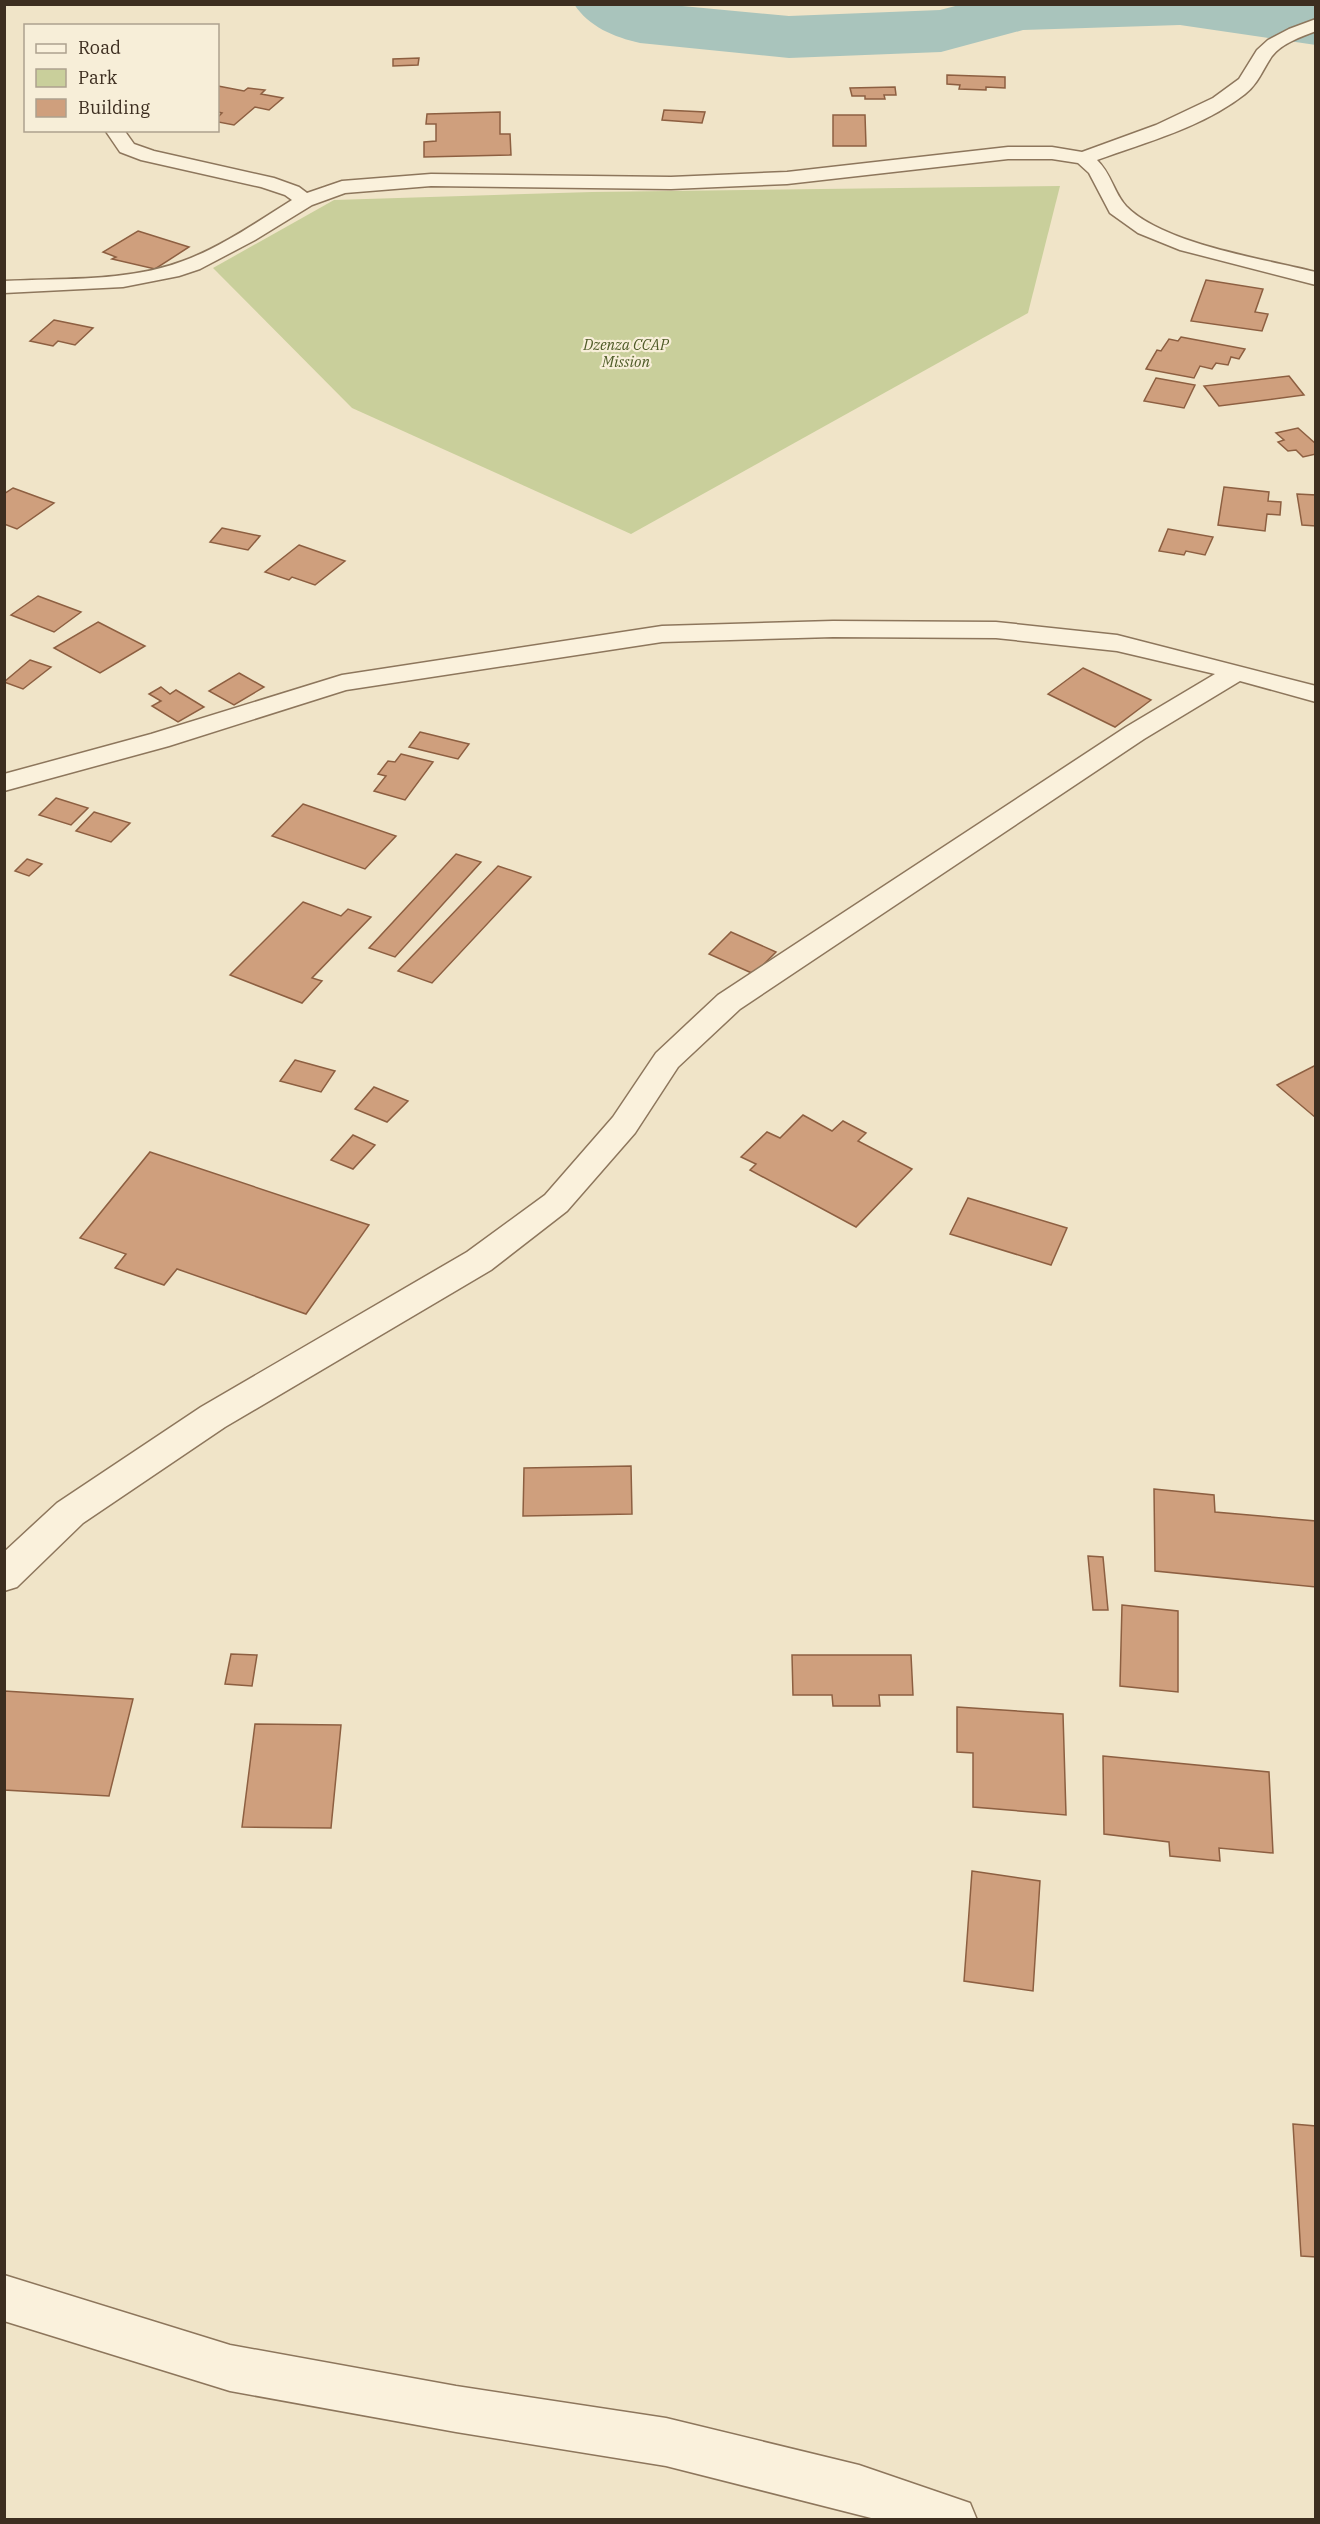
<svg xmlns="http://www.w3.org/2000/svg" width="1320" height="2524" font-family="'IBM Plex Serif',serif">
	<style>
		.green { fill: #c9cf9b }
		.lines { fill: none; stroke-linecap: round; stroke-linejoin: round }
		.river { fill: #a9c4bc; fill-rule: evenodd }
		.building { fill: #cf9f7d; stroke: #8d5f41; stroke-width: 1.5 }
		.street-casing { stroke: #8d765c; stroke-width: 3 }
		.street { fill: #faf1dc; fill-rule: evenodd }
		.labels { text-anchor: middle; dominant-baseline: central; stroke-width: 4.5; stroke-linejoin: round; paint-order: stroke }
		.far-park-label { font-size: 15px; font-style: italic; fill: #4d5a26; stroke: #f7eed8 }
	</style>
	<rect width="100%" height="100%" fill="#f0e4c8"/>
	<polygon class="green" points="1060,186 1028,313 631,534 352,408 213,268 334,200 592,192"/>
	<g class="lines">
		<path class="river" d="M574 4H661L789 16 940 10 963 4H1316V45L1180 25 1023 30 941 52 789 58 640 43C614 37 589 27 574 4Z"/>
	</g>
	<g class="building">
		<polygon points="419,58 418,65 393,66 393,59"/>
		<polygon points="947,75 1005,77 1005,88 986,87 986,90 959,89 960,85 947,84"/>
		<polygon points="218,86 244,91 248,88 265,90 261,94 283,98 269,110 255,107 234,125 218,122 218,117 222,113 218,112"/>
		<polygon points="895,87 896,95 884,95 885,99 865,99 865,96 852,96 850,88"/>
		<polygon points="664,110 705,112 702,123 662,120"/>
		<polygon points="500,112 500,134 510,134 511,155 424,157 424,142 436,141 436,124 426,124 427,114"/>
		<polygon points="833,115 865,115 866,146 833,146"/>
		<polygon points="138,231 189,247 155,269 112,259 116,257 103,252"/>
		<polygon points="1206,280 1263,289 1255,312 1268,314 1262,331 1191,321"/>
		<polygon points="54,320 93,328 75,345 58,341 53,346 30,341"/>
		<polygon points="1181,337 1245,349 1239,359 1231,357 1228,365 1216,363 1212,369 1200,366 1194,378 1146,369 1157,350 1161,351 1169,339 1178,341"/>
		<polygon points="1289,376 1304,395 1219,406 1204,386"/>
		<polygon points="1156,378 1195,385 1184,408 1144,401"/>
		<polygon points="1298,428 1316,444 1316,454 1303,457 1296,450 1288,451 1278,442 1284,440 1276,433"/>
		<polygon points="1224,487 1269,492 1268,501 1281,502 1280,515 1267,514 1265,531 1218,525"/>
		<polygon points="13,488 54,503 17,529 4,524 4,494"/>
		<polygon points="1297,494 1316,495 1316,526 1302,525"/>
		<polygon points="222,528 260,536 248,550 210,542"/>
		<polygon points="1168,529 1213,537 1205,555 1186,551 1184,555 1159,551"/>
		<polygon points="299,545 345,561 315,585 292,577 289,580 265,572"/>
		<polygon points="38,596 81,612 54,632 11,615"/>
		<polygon points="98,622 145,646 100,673 54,648"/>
		<polygon points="30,660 51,667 23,689 4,682"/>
		<polygon points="1083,668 1151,700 1115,727 1048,694"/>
		<polygon points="239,673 264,687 234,705 209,691"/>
		<polygon points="161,687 170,694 176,690 204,707 178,722 152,706 161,701 149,694"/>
		<polygon points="420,732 469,744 458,759 409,747"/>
		<polygon points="401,754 433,762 405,800 374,791 386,776 378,774 388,761 395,762"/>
		<polygon points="56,798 88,808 71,825 39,815"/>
		<polygon points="303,804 396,836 365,869 272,836"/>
		<polygon points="94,812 130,823 111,842 76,831"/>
		<polygon points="456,854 481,862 395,957 369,948"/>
		<polygon points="27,859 42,864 29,876 15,871"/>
		<polygon points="498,866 531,877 432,983 398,971"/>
		<polygon points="303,902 341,916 348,909 371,917 312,978 322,981 302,1003 230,975"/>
		<polygon points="731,932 776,952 754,974 709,954"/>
		<polygon points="295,1060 335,1071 321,1092 280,1081"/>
		<polygon points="1316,1065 1316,1118 1277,1085"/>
		<polygon points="374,1087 408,1101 387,1122 355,1109"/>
		<polygon points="803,1115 832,1131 843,1121 866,1133 858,1141 912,1169 856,1227 750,1170 756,1164 741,1157 767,1132 780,1138"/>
		<polygon points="353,1135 375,1145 353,1169 331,1160"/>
		<polygon points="150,1152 369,1225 306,1314 177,1269 164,1285 115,1268 126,1254 80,1238"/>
		<polygon points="968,1198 1067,1228 1051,1265 950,1234"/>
		<polygon points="631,1466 632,1514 523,1516 524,1468"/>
		<polygon points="1154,1489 1214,1495 1215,1512 1316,1521 1316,1587 1155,1571"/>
		<polygon points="1088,1556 1103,1557 1108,1610 1093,1610"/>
		<polygon points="1122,1605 1178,1611 1178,1692 1120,1686"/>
		<polygon points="231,1654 257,1655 252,1686 225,1684"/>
		<polygon points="792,1655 911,1655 913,1695 879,1695 880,1706 833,1706 832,1695 793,1695"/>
		<polygon points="4,1691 133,1699 109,1796 4,1790"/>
		<polygon points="957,1707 1063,1714 1066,1815 973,1807 973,1753 957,1752"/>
		<polygon points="255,1724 341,1725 331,1828 242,1827"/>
		<polygon points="1103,1756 1269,1772 1273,1853 1219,1848 1220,1861 1170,1856 1169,1842 1104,1834"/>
		<polygon points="972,1871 1040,1881 1033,1991 964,1981"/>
		<polygon points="1293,2124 1316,2126 1316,2257 1301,2256"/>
	</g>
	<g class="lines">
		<g class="street-casing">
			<g id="street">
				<path d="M1316 19V31C1301 37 1282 43 1272 56 1263 69 1258 84 1245 94 1203 127 1147 142 1097 160 1111 173 1114 193 1126 206 1163 244 1264 259 1316 272V285L1180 250 1138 233 1110 213 1089 173 1078 163 1052 159H1008L787 184 671 189 431 186 345 193 312 205 255 240 200 269 179 276 123 287 4 293V281C63 278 128 282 183 261 221 247 257 222 292 200L285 195 261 187 141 160 120 152 105 130H124L134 144 154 151 274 178 299 187 307 193 342 181 431 174 671 177 787 172 1008 147H1052L1082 152 1156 125 1213 98 1239 79 1257 50 1268 40 1289 29Z"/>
				<polygon points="833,621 996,622 1117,635 1316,686 1316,702 1240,681 1144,739 740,1009 678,1067 635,1133 567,1211 491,1270 225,1427 83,1523 17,1587 4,1591 4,1552 57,1503 201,1407 467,1252 545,1195 613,1117 656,1053 718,995 1126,727 1215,674 1117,651 996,638 833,637 662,642 346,690 169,746 4,791 4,774 151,734 342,675 662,626"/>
				<polygon points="4,2275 230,2345 456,2386 666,2418 859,2465 970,2503 977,2520 879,2520 666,2466 456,2432 230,2391 4,2321"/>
			</g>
		</g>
		<use href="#street" class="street"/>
	</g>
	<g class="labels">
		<g class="far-park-label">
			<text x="626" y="344">Dzenza CCAP<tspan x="626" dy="17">Mission</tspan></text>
		</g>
	</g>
	<rect width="1320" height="2524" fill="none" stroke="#3d2e20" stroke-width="12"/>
	<rect x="24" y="24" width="195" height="108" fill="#f7eed8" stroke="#ada18e" stroke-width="1.5"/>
	<rect x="36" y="44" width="30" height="9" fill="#faf1dc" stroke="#ada18e" stroke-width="1.5"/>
	<text x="78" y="54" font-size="18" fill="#3d2e20">Road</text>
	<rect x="36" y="69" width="30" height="18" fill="#c9cf9b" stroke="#ada18e" stroke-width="1.5"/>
	<text x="78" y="84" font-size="18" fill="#3d2e20">Park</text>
	<rect x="36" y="99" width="30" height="18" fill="#cf9f7d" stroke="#ada18e" stroke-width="1.5"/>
	<text x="78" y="114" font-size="18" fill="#3d2e20">Building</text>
</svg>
